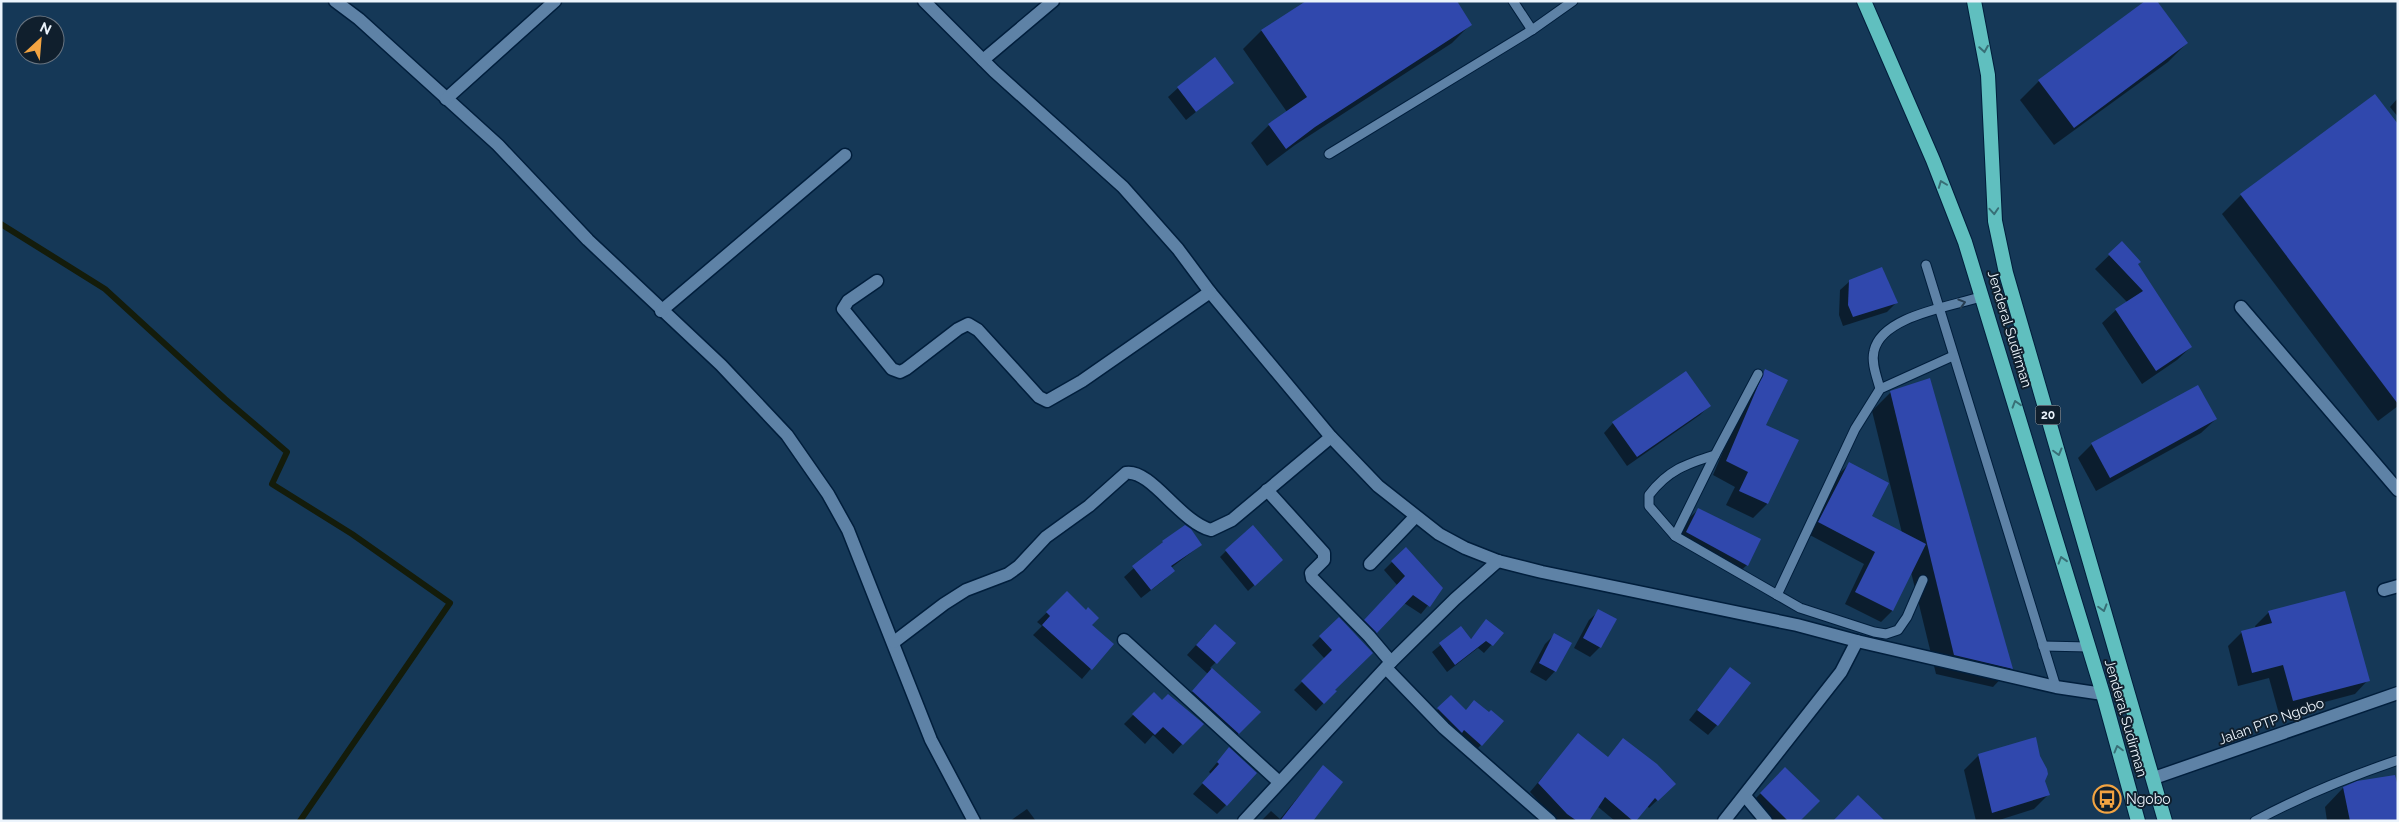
<svg xmlns="http://www.w3.org/2000/svg" width="2399" height="822" font-family="Raleway,sans-serif">
	<style>
		.shadow { fill: #0007 }
		.lines { fill: none; stroke-linecap: round; stroke-linejoin: round }
		.stream { stroke: #141c0b; stroke-width: 6 }
		.building { fill: #3048ad }
		.service-casing { stroke: #001e3c; stroke-width: 11 }
		.minor-casing { stroke: #001e3c; stroke-width: 15 }
		.secondary-casing { stroke: #001e3c; stroke-width: 15 }
		.trunk-casing { stroke: #001e3c; stroke-width: 16 }
		.service { stroke: #5e82a6; stroke-width: 9 }
		.minor { stroke: #5e82a6; stroke-width: 12 }
		.secondary { stroke: #5e82a6; stroke-width: 12 }
		.trunk { stroke: #60bfbf; stroke-width: 14 }
		.oneway { stroke: #386f76 }
		.oneway2 { stroke: #273d51 }
		.labels { text-anchor: middle; dominant-baseline: central; stroke-width: 4; stroke-linejoin: round; paint-order: stroke }
		.shield { fill: #101f2d; stroke: #aab4be; stroke-width: 1 }
		.shield-label { font-size: 12px; font-weight: bold; fill: #ecf4fc }
		.street-label { font-size: 14px; fill: #ecf4fc; stroke: #101f2d }
		.poi-label { font-size: 14px; fill: #ecf4fc; stroke: #101f2d; text-anchor: start }
	</style>
	<rect width="100%" height="100%" fill="#153857"/>
	<g class="shadow">
		<polygon points="1308,1 1470,25 1452,43 1295,145 1267,166 1251,143 1269,125 1287,112 1243,49 1261,31"/>
		<polygon points="2187,43 2168,62 2054,145 2020,100 2039,81"/>
		<polygon points="1233,82 1186,120 1168,97 1178,88"/>
		<polygon points="2398,98 2398,117 2390,107"/>
		<polygon points="2398,126 2398,406 2378,421 2222,214 2241,195"/>
		<polygon points="2122,243 2191,347 2177,360 2142,384 2102,323 2116,310 2127,302 2095,269"/>
		<polygon points="1850,281 1896,303 1887,312 1843,326 1839,315 1840,290"/>
		<polygon points="1765,371 1767,504 1753,518 1726,505 1735,487 1713,475 1751,385"/>
		<polygon points="1891,392 2011,668 1993,687 1936,674 1911,572 1892,611 1881,622 1845,604 1864,564 1808,534 1838,475 1849,464 1871,517 1902,533 1872,411"/>
		<polygon points="1709,406 1700,415 1627,466 1604,433 1613,423"/>
		<polygon points="2216,419 2201,433 2096,491 2078,458 2092,444"/>
		<polygon points="1698,510 1747,565 1737,574 1677,541 1688,519"/>
		<polygon points="1185,527 1201,545 1171,568 1173,571 1164,580 1141,598 1124,577 1163,542"/>
		<polygon points="1226,551 1281,560 1248,591 1220,557"/>
		<polygon points="1392,562 1442,588 1421,614 1404,603 1368,640 1357,629 1397,585 1384,570"/>
		<polygon points="1067,593 1090,625 1112,644 1082,679 1033,635 1042,626 1037,622"/>
		<polygon points="1599,611 1600,647 1590,657 1574,648 1589,620"/>
		<polygon points="2269,612 2368,680 2355,694 2279,714 2269,678 2238,686 2228,646 2242,632 2256,629 2255,626"/>
		<polygon points="1339,619 1335,691 1316,711 1294,690 1325,659 1312,645"/>
		<polygon points="1486,621 1502,633 1484,653 1478,648 1447,672 1432,652 1461,628 1470,640"/>
		<polygon points="1205,635 1234,644 1210,668 1259,712 1232,740 1187,698 1208,674 1187,655"/>
		<polygon points="1554,635 1555,671 1546,681 1530,672 1545,644"/>
		<polygon points="1730,668 1717,725 1708,735 1689,720"/>
		<polygon points="1154,694 1182,744 1173,754 1153,735 1145,744 1124,724"/>
		<polygon points="1451,697 1481,745 1474,752 1431,716"/>
		<polygon points="1578,735 1607,758 1666,792 1649,808 1647,806 1634,821 1615,821 1597,806 1587,821 1557,821 1530,792"/>
		<polygon points="1979,755 2044,781 2048,795 2034,809 1996,821 1976,821 1964,770"/>
		<polygon points="1220,759 1226,805 1217,814 1193,794 1211,774 1209,772"/>
		<polygon points="1323,767 1313,821 1261,821 1271,811 1280,819"/>
		<polygon points="1785,769 1799,821 1769,821 1751,803"/>
		<polygon points="2343,788 2398,821 2327,821 2325,807"/>
		<polygon points="1027,809 1036,821 1010,821"/>
	</g>
	<g class="lines">
		<polyline class="stream" points="1,224 105,289 225,399 287,452 272,484 352,534 450,603 300,821"/>
	</g>
	<g class="building">
		<polygon points="1306,1 1457,1 1472,25 1315,127 1286,149 1268,124 1307,97 1261,30"/>
		<polygon points="2145,1 2157,1 2188,43 2074,128 2038,80"/>
		<polygon points="1215,57 1234,83 1196,112 1177,87"/>
		<polygon points="2375,94 2398,124 2398,404 2240,194"/>
		<polygon points="2122,241 2141,262 2138,264 2192,347 2156,371 2115,309 2143,291 2108,254"/>
		<polygon points="1882,267 1898,303 1853,317 1848,305 1849,280"/>
		<polygon points="1765,369 1788,380 1766,425 1799,440 1768,504 1739,491 1748,472 1726,461"/>
		<polygon points="1686,371 1711,406 1637,457 1612,422"/>
		<polygon points="1930,378 2013,669 1954,655 1890,391"/>
		<polygon points="2198,385 2217,419 2110,478 2091,443"/>
		<polygon points="1849,462 1889,483 1872,516 1926,544 1893,611 1855,592 1875,552 1818,522"/>
		<polygon points="1698,508 1761,539 1748,566 1686,532"/>
		<polygon points="1185,525 1191,529 1202,545 1171,566 1175,571 1151,590 1132,566 1163,542 1162,541"/>
		<polygon points="1253,525 1283,560 1255,586 1225,550"/>
		<polygon points="1406,547 1443,588 1430,607 1413,595 1377,633 1364,620 1405,576 1391,561"/>
		<polygon points="1067,591 1086,610 1088,607 1099,618 1092,625 1114,644 1092,670 1042,625 1050,616 1046,612"/>
		<polygon points="2345,591 2370,681 2293,701 2283,665 2252,673 2241,631 2272,623 2268,611"/>
		<polygon points="1598,609 1617,619 1601,648 1583,638"/>
		<polygon points="1339,617 1373,653 1335,690 1337,691 1324,704 1301,681 1332,650 1319,636"/>
		<polygon points="1486,619 1504,633 1493,646 1486,641 1455,665 1439,643 1461,626 1471,639"/>
		<polygon points="1215,624 1236,643 1217,664 1196,645"/>
		<polygon points="1554,633 1572,643 1556,672 1539,663"/>
		<polygon points="1730,667 1751,683 1718,726 1697,710"/>
		<polygon points="1212,668 1261,712 1239,734 1192,691"/>
		<polygon points="1154,692 1162,700 1168,694 1204,724 1183,745 1163,727 1155,735 1132,714"/>
		<polygon points="1451,695 1466,710 1474,700 1489,712 1491,710 1504,721 1482,746 1464,730 1462,733 1437,708"/>
		<polygon points="1578,733 1608,757 1623,738 1657,764 1676,784 1658,801 1655,798 1636,821 1633,821 1605,797 1589,821 1577,821 1567,814 1538,783"/>
		<polygon points="2036,737 2040,756 2047,769 2048,774 2045,781 2050,795 1992,813 1978,754"/>
		<polygon points="1229,747 1257,773 1227,806 1202,783 1219,764 1217,762"/>
		<polygon points="1323,765 1343,782 1313,821 1280,821"/>
		<polygon points="1785,767 1820,801 1800,821 1788,821 1760,793"/>
		<polygon points="2395,775 2398,786 2398,821 2350,821 2343,787 2357,781"/>
		<polygon points="1858,795 1885,821 1833,821"/>
	</g>
	<g class="lines">
		<g class="service-casing">
			<g id="service">
				<polyline points="1513,1 1532,30"/>
				<polyline points="1329,154 1532,30 1573,1"/>
				<polyline points="1926,265 2056,687"/>
				<path d="M1880 389C1877 377 1871 363 1874 351 1882 315 1952 307 1983 296"/>
				<path d="M1715 455C1686 464 1668 470 1649 495V506L1675 536 1800 608 1874 632 1886 634 1898 630 1907 617 1923 580"/>
				<polyline points="1675,536 1715,455 1758,374"/>
				<polyline points="1777,595 1855,429 1880,389 1953,356"/>
				<polyline points="2043,646 2089,647"/>
				<path d="M2255 821C2301 796 2348 777 2398 760"/>
			</g>
		</g>
		<g class="minor-casing">
			<g id="minor">
				<polyline points="335,1 359,19 498,145 588,240 721,365 787,435 828,494 848,530 931,740 974,821"/>
				<polyline points="924,1 994,71 1123,187 1178,249 1210,292 1331,437 1378,486 1439,534 1465,548 1498,561 1542,572 1797,625 1857,641 2056,687 2103,694"/>
				<polyline points="983,60 1053,1"/>
				<polyline points="446,99 555,1"/>
				<polyline points="877,281 848,301 843,309 892,369 900,372 906,369 958,329 968,324 978,330 1039,397 1047,401 1082,381 1210,292"/>
				<polyline points="2241,307 2398,490"/>
				<polyline points="661,311 845,155"/>
				<polyline points="1267,490 1324,553 1324,560 1311,573 1312,578 1369,636 1391,662"/>
				<polyline points="1370,564 1415,517"/>
				<polyline points="2384,590 2398,586"/>
				<polyline points="1124,640 1279,782"/>
				<path d="M894 642 944 604 966 590 1008 574 1019 566 1046 537 1089 506 1126 473C1151 469 1180 522 1211 530L1232 520 1331 437"/>
				<polyline points="1386,668 1444,728 1550,821"/>
				<polyline points="1745,796 1766,821"/>
				<polyline points="1244,821 1391,662 1455,599 1498,561"/>
				<polyline points="1724,821 1841,672 1857,641"/>
			</g>
		</g>
		<g class="secondary-casing">
			<polyline id="secondary" points="2154,778 2398,693"/>
		</g>
		<g class="trunk-casing">
			<g id="trunk">
				<polyline points="1864,1 1933,160 1965,242 2103,694 2138,821"/>
				<polyline points="1974,1 1988,75 1995,221 2006,273 2165,821"/>
			</g>
		</g>
		<use href="#service" class="service"/>
		<use href="#minor" class="minor"/>
		<use href="#secondary" class="secondary"/>
		<use href="#trunk" class="trunk"/>
	</g>
	<defs><path id="oneway-chevron" d="M-2-3.5L2.5 0L-2 3.5" fill="none" stroke-width="1.6" stroke-linecap="round" stroke-linejoin="round" transform="scale(1.25)"/></defs>
	<g class="oneway">
		<use href="#oneway-chevron" transform="translate(1984 49) rotate(81)"/>
		<use href="#oneway-chevron" transform="translate(1942 184) rotate(-111)"/>
		<use href="#oneway-chevron" transform="translate(1994 211) rotate(86)"/>
		<use href="#oneway-chevron" transform="translate(2016 404) rotate(-107)"/>
		<use href="#oneway-chevron" transform="translate(2058 452) rotate(75)"/>
		<use href="#oneway-chevron" transform="translate(2062 560) rotate(-107)"/>
		<use href="#oneway-chevron" transform="translate(2103 608) rotate(74)"/>
		<use href="#oneway-chevron" transform="translate(2118 749) rotate(-105)"/>
	</g>
	<use class="oneway2" href="#oneway-chevron" transform="translate(1962 303) rotate(-17)"/>
	<defs>
		<g id="bus-ring" transform="scale(1.4375)"><circle r="9.5" fill="#101f2d" stroke="#f3a442" stroke-width="1.5"/><path d="M-5-6H5V4H4V6H2V4H-2V6H-4V4H-5ZM-3.5-4V0h7V-4ZM-3.5 1.2v1.5H-2V1.2ZM2 1.2v1.5H3.5V1.2Z" fill="#f3a442"/></g>
	</defs>
	<g fill-rule="evenodd">
		<use href="#bus-ring" x="2107" y="799"/>
	</g>
	<g class="labels">
		<rect class="shield" x="2035.5" y="405.5" width="25" height="19" rx="4"/>
		<g class="shield-label">
			<text x="2048" y="415">20</text>
		</g>
		<g class="street-label">
			<text transform="translate(2010 329) rotate(73)">Jenderal Sudirman</text>
			<text transform="translate(2126 718) rotate(74)">Jenderal Sudirman</text>
			<text transform="translate(2271 721) rotate(-20)">Jalan PTP Ngobo</text>
		</g>
		<g class="poi-label">
			<text x="2126" y="799">Ngobo</text>
		</g>
	</g>
	<rect width="2399" height="822" fill="none" stroke="#ecf4fc" stroke-width="5"/>
	<g transform="translate(40 40) rotate(26)"><circle r="24" fill="#101f2d" stroke="#687480"/>
	<path d="M0-4L9 19L0 12L-9 19Z" fill="#f3a442"/>
	<text y="-8" font-size="14" font-weight="bold" text-anchor="middle" fill="#ecf4fc">N</text>
	</g>
</svg>
